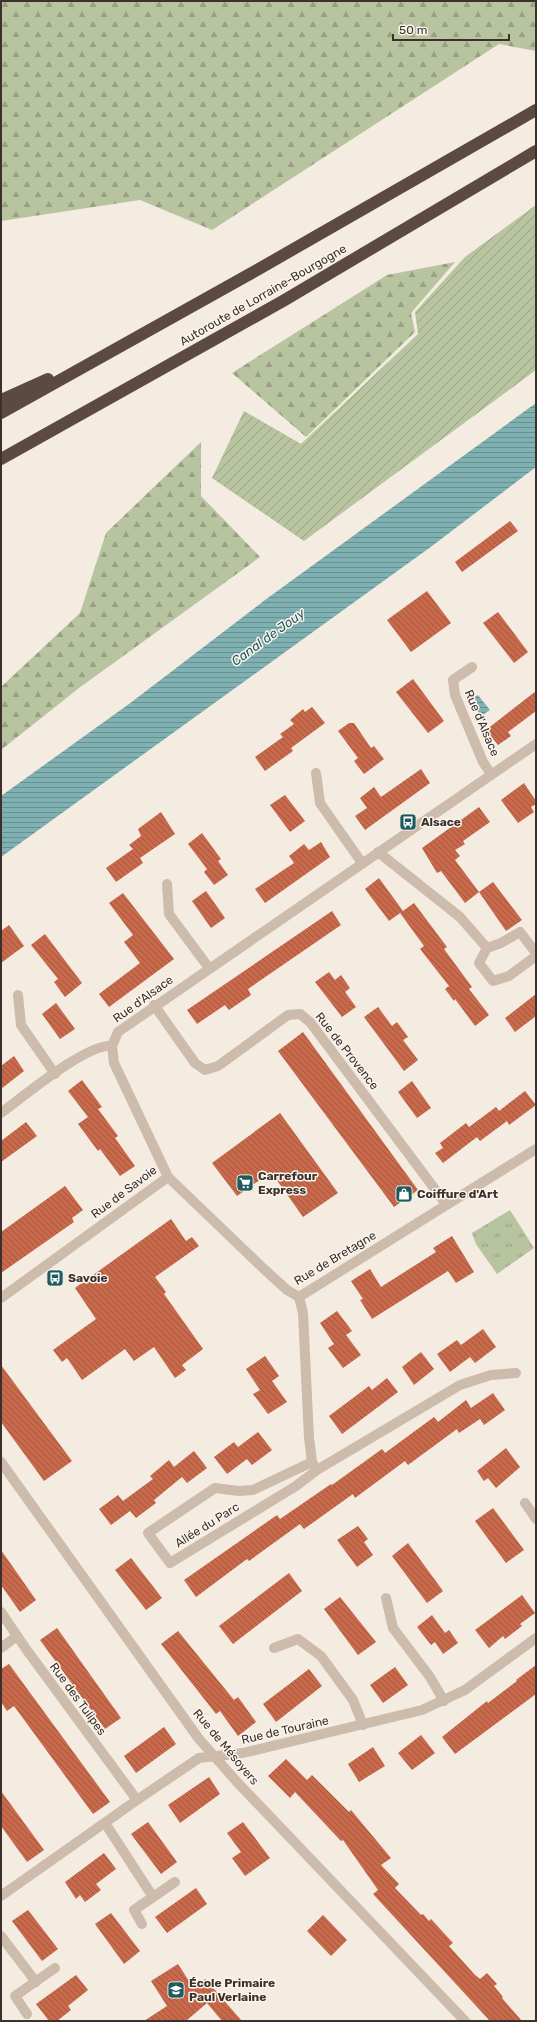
<svg xmlns="http://www.w3.org/2000/svg" width="537" height="2022" font-family="Rubik,sans-serif">
	<style>
		.grass { fill: url(#grass-tufts) }
		.forest { fill: url(#forest-firs) }
		.garden { fill: url(#garden-furrows) }
		.water { fill: url(#water-rules) }
		.building { fill: url(#building-back-hatch) }
		.lines { fill: none; stroke-linecap: round; stroke-linejoin: round }
		.street { stroke: #cdbbac; stroke-width: 10 }
		.highway { stroke: #5c4a42; stroke-width: 12 }
		.labels { text-anchor: middle; dominant-baseline: central; stroke-width: 3; stroke-linejoin: round; paint-order: stroke }
		.street-label { font-size: 12px; fill: #3b302b; stroke: #fbf5ee }
		.poi-label { font-size: 12px; font-weight: bold; fill: #3b302b; stroke: #fbf5ee; text-anchor: start }
		.water-label { font-size: 13px; font-style: italic; fill: #1f5a5e; stroke: #fbf5ee }
	</style>
	<defs>
		<pattern id="grass-tufts" width="24" height="20" patternUnits="userSpaceOnUse"><rect width="24" height="20" fill="#b8c4a0"/><path d="M3 7l-1-3M5 7V3M7 7l1-3M15 17l-1-3M17 17v-4M19 17l1-3" fill="none" stroke="#97a083"/></pattern>
		<pattern id="forest-firs" width="22" height="20" patternUnits="userSpaceOnUse"><rect width="22" height="20" fill="#b8c4a0"/><path d="M5 1l3.5 6h-7zM16 11l3.5 6h-7z" fill="#97a083"/></pattern>
		<pattern id="garden-furrows" width="10" height="10" patternUnits="userSpaceOnUse"><rect width="10" height="10" fill="#b8c4a0"/><path d="M-1 1l2-2M0 10L10 0M9 11l2-2" fill="none" stroke="#97a083"/></pattern>
		<pattern id="water-rules" width="6" height="5" patternUnits="userSpaceOnUse"><rect width="6" height="5" fill="#7fb0b2"/><path d="M0 2.5h6" fill="none" stroke="#699091"/></pattern>
		<pattern id="building-back-hatch" width="6" height="6" patternUnits="userSpaceOnUse"><rect width="6" height="6" fill="#c8694b"/><path d="M-1 5l2 2M0 0l6 6M5-1l2 2" fill="none" stroke="#a4573f"/></pattern>
	</defs>
	<rect width="100%" height="100%" fill="#f4ebe1"/>
	<polygon class="grass" points="510,1210 534,1248 497,1274 476,1244 472,1233"/>
	<g class="forest">
		<polygon points="1,1 536,1 536,51 499,44 212,230 140,200 1,221"/>
		<polygon points="455,262 411,313 415,332 306,437 232,373 387,275"/>
		<polygon points="201,442 201,496 260,557 79,688 1,750 1,687 80,613 106,533"/>
	</g>
	<polygon class="garden" points="536,205 536,370 304,541 212,478 244,411 301,444 418,334 415,312 465,257"/>
	<g class="water">
		<polygon points="536,403 536,467 432,546 1,857 1,796 129,704 265,600"/>
		<polygon points="478,695 490,710 481,716 469,700"/>
	</g>
	<g class="building">
		<polygon points="510,521 518,531 462,572 455,562"/>
		<polygon points="427,591 451,623 411,652 387,620"/>
		<polygon points="498,612 528,652 514,663 483,623"/>
		<polygon points="413,679 444,721 428,733 396,692"/>
		<polygon points="536,691 536,711 508,732 511,736 498,745 486,730"/>
		<polygon points="312,707 325,723 291,748 293,751 265,771 255,757 283,737 280,734 294,724 290,720 303,709 305,712"/>
		<polygon points="349,723 354,723 371,748 374,746 384,759 364,774 354,761 358,758 338,731"/>
		<polygon points="421,769 430,783 365,830 355,816 367,808 360,798 374,787 381,797"/>
		<polygon points="524,783 536,801 536,804 531,807 534,812 518,823 501,800"/>
		<polygon points="285,795 305,821 290,832 270,805"/>
		<polygon points="479,807 490,822 463,841 465,844 455,850 460,856 455,860 479,892 465,903 441,871 437,873 422,848"/>
		<polygon points="161,812 175,834 140,858 143,863 116,882 106,868 133,849 129,845 141,836 138,829"/>
		<polygon points="202,833 221,859 218,861 228,875 214,885 204,872 207,869 188,844"/>
		<polygon points="321,842 330,857 265,903 255,889 294,863 289,856 304,844 309,850"/>
		<polygon points="379,878 403,911 389,921 365,889"/>
		<polygon points="493,882 522,920 506,931 479,892"/>
		<polygon points="206,891 225,918 211,928 192,901"/>
		<polygon points="123,893 174,959 109,1007 99,994 140,963 124,942 133,935 109,903"/>
		<polygon points="414,903 447,947 444,949 472,987 469,989 489,1015 475,1026 455,999 454,1001 445,989 449,986 420,949 424,946 400,913"/>
		<polygon points="332,911 341,925 248,989 251,995 229,1010 225,1005 197,1024 187,1010"/>
		<polygon points="9,925 24,946 1,963 1,931"/>
		<polygon points="45,934 82,983 65,997 54,982 58,979 31,945"/>
		<polygon points="329,972 335,980 341,975 350,988 345,992 356,1007 342,1017 315,982"/>
		<polygon points="536,994 536,1016 515,1032 505,1018"/>
		<polygon points="56,1003 75,1029 60,1039 42,1014"/>
		<polygon points="378,1007 392,1026 397,1022 408,1037 403,1040 418,1060 404,1071 364,1017"/>
		<polygon points="303,1032 418,1190 394,1207 278,1051"/>
		<polygon points="14,1056 24,1071 1,1089 1,1066"/>
		<polygon points="82,1080 102,1107 98,1109 118,1136 115,1138 135,1166 120,1176 100,1149 98,1151 78,1124 88,1117 68,1091"/>
		<polygon points="412,1081 431,1108 417,1118 398,1092"/>
		<polygon points="525,1091 536,1105 509,1125 507,1121 480,1141 477,1137 443,1163 435,1153 443,1148 440,1143 466,1123 469,1127 496,1107 499,1111"/>
		<polygon points="280,1113 338,1193 303,1217 271,1172 237,1196 212,1163"/>
		<polygon points="26,1122 37,1136 1,1162 1,1141"/>
		<polygon points="65,1186 83,1210 72,1218 74,1222 1,1273 1,1232"/>
		<polygon points="171,1219 186,1241 192,1237 199,1246 155,1277 166,1292 164,1294 203,1349 182,1365 186,1370 175,1378 154,1347 134,1361 125,1349 82,1380 67,1358 62,1362 53,1350 96,1319 75,1288"/>
		<polygon points="452,1236 474,1272 456,1283 448,1271 372,1319 360,1300 363,1299 351,1281 370,1269 381,1287 436,1252 433,1248"/>
		<polygon points="337,1311 352,1331 346,1335 361,1355 343,1368 328,1348 334,1344 320,1323"/>
		<polygon points="483,1329 496,1347 475,1363 470,1357 450,1372 437,1354 457,1340 461,1345"/>
		<polygon points="421,1352 434,1369 414,1385 402,1367"/>
		<polygon points="265,1356 279,1376 272,1381 287,1402 268,1414 253,1394 260,1390 246,1369"/>
		<polygon points="1,1365 72,1461 44,1481 1,1422"/>
		<polygon points="387,1378 398,1392 342,1434 329,1416 369,1386 372,1390"/>
		<polygon points="493,1393 505,1410 484,1425 480,1419 459,1433 457,1429 408,1465 405,1461 355,1498 353,1494 304,1529 300,1524 249,1561 247,1559 196,1597 184,1580 277,1515 280,1519 331,1484 332,1485 382,1449 385,1453 434,1417 438,1422 466,1400 471,1408"/>
		<polygon points="258,1432 272,1450 252,1465 247,1459 227,1474 214,1457 234,1442 238,1447"/>
		<polygon points="506,1448 520,1467 496,1488 488,1478 484,1481 477,1471"/>
		<polygon points="194,1451 207,1468 187,1483 182,1477 154,1500 156,1503 136,1518 130,1511 111,1525 99,1509 118,1495 123,1501 153,1479 150,1476 169,1460 174,1467"/>
		<polygon points="493,1508 524,1550 506,1563 475,1521"/>
		<polygon points="358,1526 368,1539 364,1542 373,1555 357,1567 337,1540"/>
		<polygon points="408,1543 443,1591 427,1603 392,1556"/>
		<polygon points="1,1550 36,1600 20,1612 1,1585"/>
		<polygon points="131,1558 162,1598 146,1610 115,1570"/>
		<polygon points="289,1573 302,1591 233,1644 219,1626"/>
		<polygon points="522,1595 535,1613 520,1624 522,1626 505,1639 503,1636 489,1648 475,1630"/>
		<polygon points="340,1597 376,1642 358,1655 324,1609"/>
		<polygon points="432,1615 445,1633 449,1630 458,1643 443,1654 435,1642 431,1645 417,1627"/>
		<polygon points="57,1628 121,1718 105,1729 40,1640"/>
		<polygon points="178,1631 234,1700 238,1697 256,1722 238,1736 220,1711 216,1714 161,1644"/>
		<polygon points="9,1664 110,1802 93,1814 14,1706 7,1711 1,1702 1,1669"/>
		<polygon points="536,1665 536,1694 455,1754 442,1737 487,1701 488,1703 517,1681 516,1680"/>
		<polygon points="395,1667 408,1685 383,1703 370,1685"/>
		<polygon points="309,1669 322,1686 276,1722 263,1704"/>
		<polygon points="164,1727 176,1744 136,1773 124,1756"/>
		<polygon points="421,1735 435,1753 412,1770 398,1753"/>
		<polygon points="373,1747 385,1766 359,1782 348,1764"/>
		<polygon points="286,1759 307,1780 312,1775 349,1812 351,1810 391,1858 381,1865 399,1884 395,1888 421,1915 423,1914 429,1921 431,1919 453,1943 449,1946 475,1975 480,1979 487,1973 497,1984 494,1986 503,1997 502,1998 522,2021 490,2021 373,1894 378,1890 343,1840 341,1841 295,1792 290,1798 268,1776"/>
		<polygon points="209,1777 220,1794 180,1823 168,1805"/>
		<polygon points="1,1791 44,1850 27,1862 1,1826"/>
		<polygon points="148,1822 177,1862 161,1874 131,1834"/>
		<polygon points="243,1822 270,1858 245,1876 232,1858 241,1852 227,1833"/>
		<polygon points="104,1853 116,1869 96,1884 101,1890 85,1902 80,1895 76,1899 65,1882"/>
		<polygon points="196,1888 207,1904 167,1933 155,1917"/>
		<polygon points="28,1910 58,1949 42,1961 12,1921"/>
		<polygon points="111,1913 140,1951 124,1964 95,1924"/>
		<polygon points="323,1915 347,1940 331,1956 307,1931"/>
		<polygon points="178,1964 194,1989 205,1979 242,2021 222,2021 207,2003 186,2021 144,2021 167,2006 151,1981"/>
		<polygon points="76,1975 88,1990 68,2006 71,2010 57,2021 49,2021 36,2004"/>
	</g>
	<g class="lines">
		<g class="street">
			<polyline points="472,667 453,680 455,695 483,762 491,774"/>
			<polyline points="316,773 320,803 362,863"/>
			<polyline points="378,852 460,917 487,948"/>
			<polyline points="167,884 169,914 209,968"/>
			<polyline points="536,953 520,932 501,943 487,948 479,963 493,981 509,976 536,956"/>
			<polyline points="18,995 21,1025 55,1074"/>
			<polyline points="154,1005 195,1063 205,1070 218,1066 288,1015 300,1014 310,1022 446,1204"/>
			<path d="M1 1113C23 1097 87 1043 112 1046"/>
			<polyline points="168,1177 264,1269 287,1290 299,1297 536,1149"/>
			<polyline points="299,1297 303,1313 309,1438 312,1462 315,1467"/>
			<polyline points="1,1298 168,1177 114,1063 112,1046 118,1032 536,744"/>
			<polyline points="1,1462 199,1739 237,1782 465,2021"/>
			<polyline points="312,1462 253,1490 239,1491 215,1488 148,1533 170,1563 296,1486 317,1470 460,1385 491,1375 516,1373"/>
			<polyline points="525,1503 536,1519"/>
			<polyline points="386,1598 393,1628 430,1677 444,1701"/>
			<polyline points="1,1612 26,1649 137,1800"/>
			<polyline points="1,1648 17,1636"/>
			<polyline points="274,1648 298,1639 321,1656 353,1700 363,1725"/>
			<polyline points="105,1823 153,1897"/>
			<polyline points="1,1896 137,1800 199,1758 243,1753 422,1710 465,1690 536,1638"/>
			<polyline points="142,1924 134,1910 175,1882"/>
			<polyline points="1,1936 36,1982"/>
			<polyline points="27,2014 15,1996 55,1968"/>
		</g>
		<g class="highway">
			<polyline points="1,400 48,379"/>
			<polyline points="1,413 257,270 536,110"/>
			<polyline points="1,459 283,301 536,151"/>
		</g>
	</g>
	<defs>
		<g id="bus-square" transform="scale(0.9)"><rect x="-9" y="-9" width="18" height="18" rx="4" fill="#1f5a5e" stroke="#fbf5ee"/><path d="M-5-6H5V4H4V6H2V4H-2V6H-4V4H-5ZM-3.5-4V0h7V-4ZM-3.5 1.2v1.5H-2V1.2ZM2 1.2v1.5H3.5V1.2Z" fill="#fff"/></g>
		<g id="supermarket-square" transform="scale(0.9)"><rect x="-9" y="-9" width="18" height="18" rx="4" fill="#1f5a5e" stroke="#fbf5ee"/><path d="M-6-5.5h2.5l.6 2H6L4.5 2H-2.5L-4.4-4H-6ZM-1.5 3.2a1.3 1.3 0 1 0 .1 0ZM3 3.2a1.3 1.3 0 1 0 .1 0Z" fill="#fff"/></g>
		<g id="shop-square" transform="scale(0.9)"><rect x="-9" y="-9" width="18" height="18" rx="4" fill="#1f5a5e" stroke="#fbf5ee"/><path d="M-5-2.5h2.3a2.7 3.5 0 0 1 5.4 0H5L5.5 6h-11ZM-1.5-2.5h3a1.5 2.3 0 0 0-3 0Z" fill="#fff"/></g>
		<g id="school-square" transform="scale(0.9)"><rect x="-9" y="-9" width="18" height="18" rx="4" fill="#1f5a5e" stroke="#fbf5ee"/><path d="M0-5L7-2L0 1L-7-2ZM-4 1L0 2.5L4 1V4Q0 6-4 4Z" fill="#fff"/></g>
	</defs>
	<g fill-rule="evenodd">
		<use href="#bus-square" x="408" y="822"/>
		<use href="#supermarket-square" x="245" y="1183"/>
		<use href="#shop-square" x="404" y="1194"/>
		<use href="#bus-square" x="55" y="1278"/>
		<use href="#school-square" x="176" y="1990"/>
	</g>
	<g class="labels">
		<g class="street-label">
			<text transform="translate(263 295) rotate(-30)">Autoroute de Lorraine-Bourgogne</text>
			<text transform="translate(482 723) rotate(67)">Rue d'Alsace</text>
			<text transform="translate(143 999) rotate(-36)">Rue d'Alsace</text>
			<text transform="translate(347 1051) rotate(52)">Rue de Provence</text>
			<text transform="translate(124 1192) rotate(-37)">Rue de Savoie</text>
			<text transform="translate(335 1258) rotate(-31)">Rue de Bretagne</text>
			<text transform="translate(207 1525) rotate(-32)">Allée du Parc</text>
			<text transform="translate(78 1699) rotate(54)">Rue des Tulipes</text>
			<text transform="translate(285 1730) rotate(-13)">Rue de Touraine</text>
			<text transform="translate(226 1747) rotate(50)">Rue de Mésoyers</text>
		</g>
		<g class="poi-label">
			<text x="421" y="822">Alsace</text>
			<text x="258" y="1176">Carrefour<tspan x="258" dy="14">Express</tspan></text>
			<text x="417" y="1194">Coiffure d'Art</text>
			<text x="68" y="1278">Savoie</text>
			<text x="189" y="1983">École Primaire<tspan x="189" dy="14">Paul Verlaine</tspan></text>
		</g>
		<g class="water-label">
			<text transform="translate(268 637) rotate(-36)">Canal de Jouy</text>
		</g>
	</g>
	<rect width="537" height="2022" fill="none" stroke="#3b302b" stroke-width="4"/>
	<path d="M393 34v6h116v-6" fill="none" stroke="#3b302b" stroke-width="2"/>
	<text x="399" y="34" font-size="12" fill="#3b302b" stroke="#fbf5ee" stroke-width="3" paint-order="stroke">50 m</text>
</svg>
